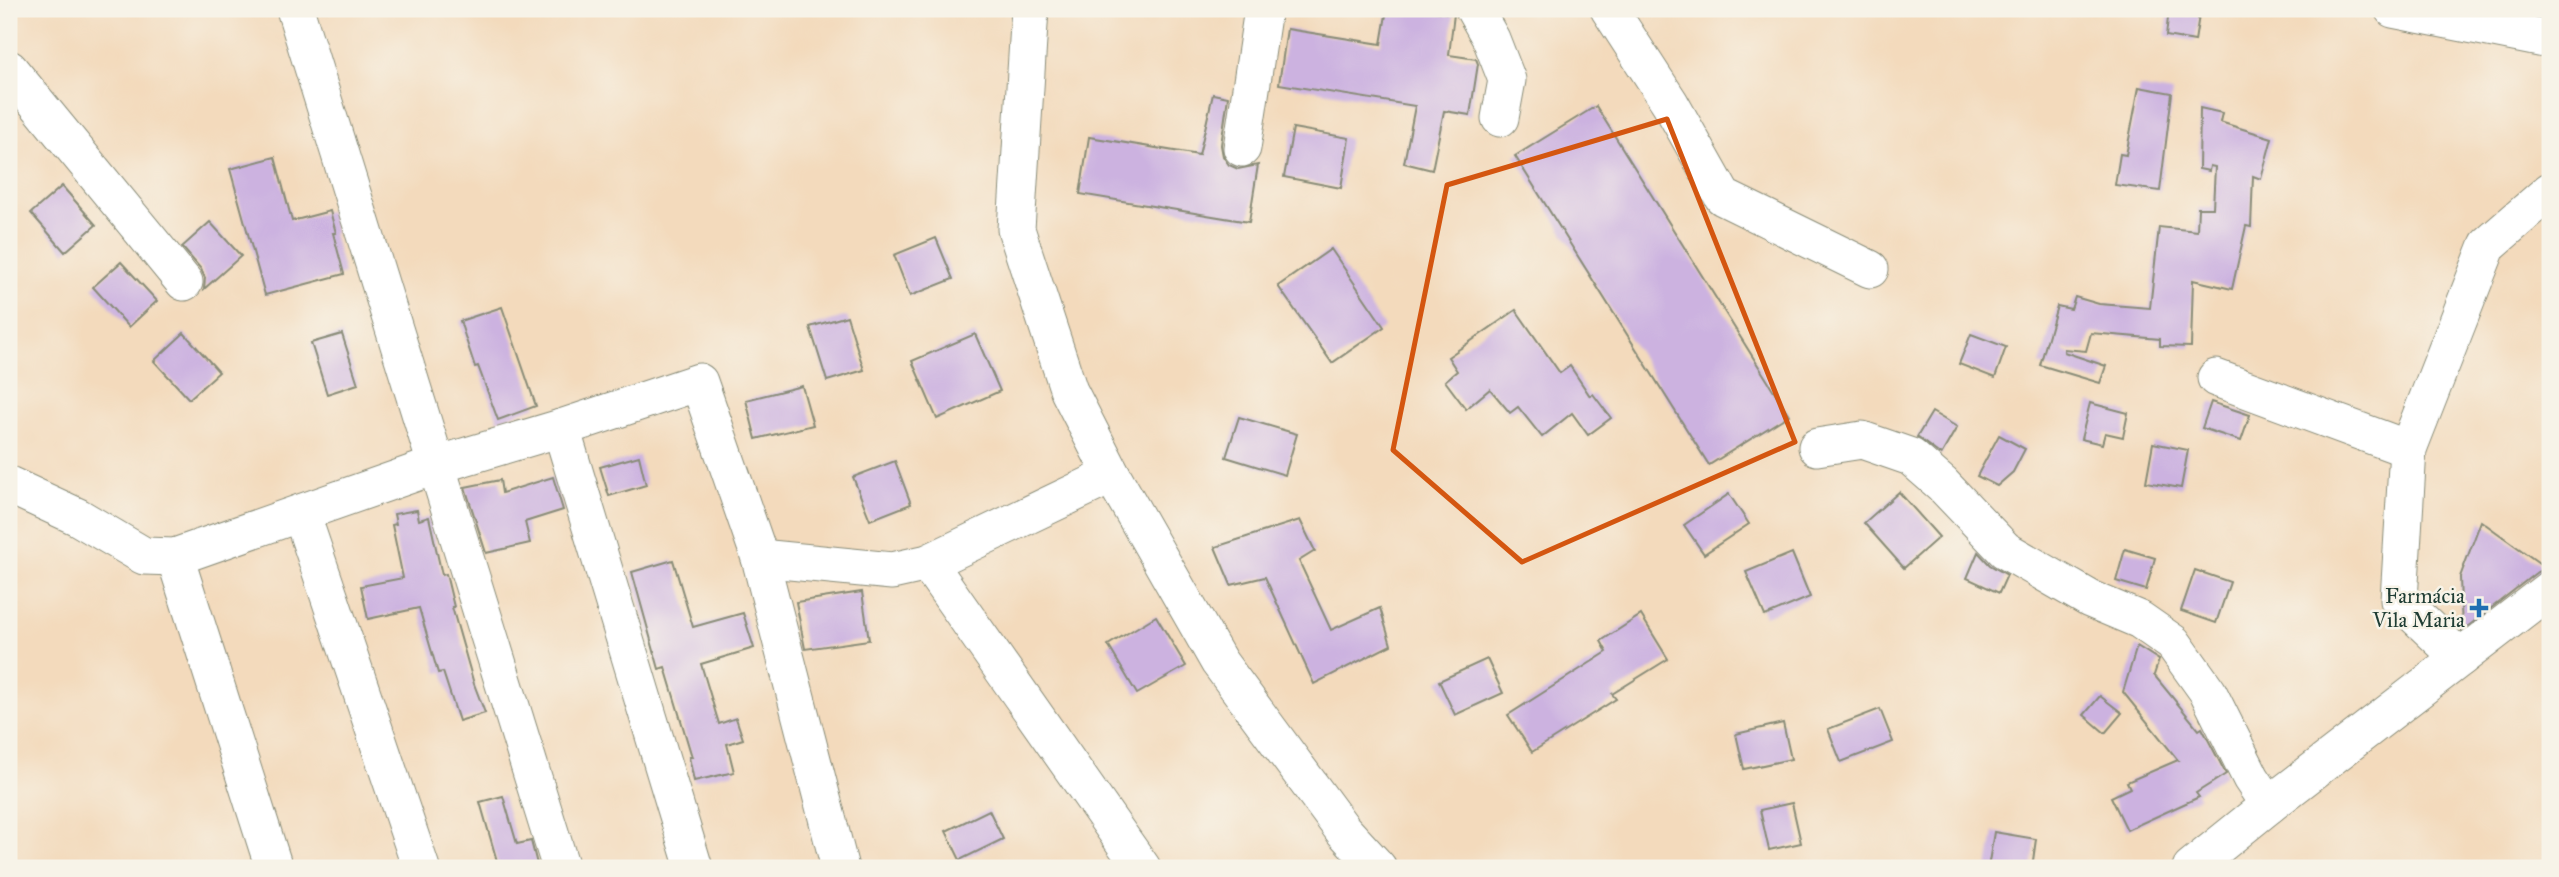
<svg xmlns="http://www.w3.org/2000/svg" width="2559" height="877" font-family="'IM FELL Great Primer',serif">
	<style>
		.building { fill: #ccb2e0 }
		.lines { fill: none; stroke-linecap: round; stroke-linejoin: round }
		.minor-casing { stroke: #898c78; stroke-width: 39 }
		.minor { stroke: #fff; stroke-width: 37 }
		.marked { fill: none; stroke: #d45610; stroke-width: 5; stroke-linejoin: round }
		.poi-dot { fill: #1f6fb2; stroke: #f7f3e8; stroke-width: 2.5 }
		.labels { text-anchor: middle; dominant-baseline: central; stroke-width: 5; stroke-linejoin: round; paint-order: stroke }
		.poi-label { font-size: 21px; fill: #1f3d34; stroke: #f7f3e8; text-anchor: end }
	</style>
	<rect width="100%" height="100%" fill="#f7f3e8"/>
	<filter id="ink" filterUnits="userSpaceOnUse"><feTurbulence type="fractalNoise" baseFrequency=".0143" numOctaves="2"/><feDisplacementMap in="SourceGraphic" scale="14" xChannelSelector="R" yChannelSelector="G"/><feConvolveMatrix kernelMatrix="1 2 1 2 8 2 1 2 1" color-interpolation-filters="sRGB"/></filter>
	<filter id="wash" filterUnits="userSpaceOnUse"><feTurbulence type="fractalNoise" baseFrequency=".00686" numOctaves="4" result="noise"/><feDisplacementMap in="SourceGraphic" scale="28" xChannelSelector="R" yChannelSelector="G"/><feGaussianBlur stdDeviation="1.57" result="paint"/><feColorMatrix in="noise" values="0 0 0 0 0 0 0 0 0 0 0 0 0 0 0 0 0 1.4 0 .05"/><feComposite in="paint" operator="in"/></filter>
	<g filter="url(#wash)">
		<rect width="100%" height="100%" fill="#f3dabc"/>
		<g id="blocks">
			<g class="building">
				<polygon points="1387,9 1423,9 1454,14 1449,55 1476,59 1478,64 1470,115 1444,111 1432,170 1404,163 1415,106 1279,84 1287,29 1381,44"/>
				<polygon points="2169,9 2200,9 2195,41 2166,36"/>
				<polygon points="2139,87 2172,93 2160,191 2115,185 2120,154 2126,155"/>
				<polygon points="1213,94 1228,97 1221,145 1223,156 1229,165 1238,169 1258,165 1249,222 1080,194 1089,137 1199,155"/>
				<polygon points="1596,106 1789,415 1709,465 1515,156"/>
				<polygon points="2200,108 2222,113 2220,122 2272,138 2261,179 2253,176 2251,227 2246,226 2232,289 2193,280 2191,347 2160,346 2160,339 2091,333 2086,351 2064,349 2064,352 2106,366 2100,383 2040,365 2057,306 2071,309 2075,297 2099,304 2150,308 2159,227 2197,231 2198,208 2213,208 2215,167 2210,166 2209,171 2199,169"/>
				<polygon points="1293,128 1349,138 1341,188 1284,177"/>
				<polygon points="275,157 292,221 330,211 336,233 333,233 344,274 265,295 230,169"/>
				<polygon points="62,186 96,225 65,252 31,213"/>
				<polygon points="210,222 241,256 204,289 205,278 201,269 182,247"/>
				<polygon points="936,238 953,279 910,296 894,255"/>
				<polygon points="1331,249 1384,327 1332,363 1278,286"/>
				<polygon points="121,262 157,301 129,327 93,287"/>
				<polygon points="502,307 536,406 498,420 478,366 475,367 460,321"/>
				<polygon points="1516,310 1560,373 1570,366 1590,396 1593,394 1611,418 1588,435 1572,413 1542,437 1518,407 1510,413 1490,389 1466,409 1445,381 1457,371 1448,357"/>
				<polygon points="847,316 864,370 827,381 810,327"/>
				<polygon points="184,333 219,372 189,399 154,361"/>
				<polygon points="342,334 358,384 327,394 311,343"/>
				<polygon points="975,334 1000,391 937,419 912,361"/>
				<polygon points="1971,334 2006,347 1995,378 1959,364"/>
				<polygon points="802,386 813,425 756,439 746,400"/>
				<polygon points="2211,402 2250,415 2241,441 2202,428"/>
				<polygon points="2090,403 2128,413 2123,437 2105,433 2102,444 2081,439"/>
				<polygon points="1932,412 1957,427 1941,455 1917,437"/>
				<polygon points="1239,417 1297,434 1285,475 1226,457"/>
				<polygon points="1999,435 2025,449 2013,472 1997,486 1977,476"/>
				<polygon points="2153,443 2188,450 2181,488 2146,482"/>
				<polygon points="639,456 646,485 609,496 600,467"/>
				<polygon points="895,461 911,504 870,520 853,477"/>
				<polygon points="553,477 563,510 525,522 530,543 486,553 465,487 500,480 502,493"/>
				<polygon points="1899,492 1939,537 1904,568 1864,523"/>
				<polygon points="1729,494 1749,524 1704,554 1684,525"/>
				<polygon points="417,510 419,520 429,517 442,575 446,574 454,607 452,607 474,684 485,713 459,721 443,672 438,673 419,608 368,619 361,586 403,578 392,525 396,524 394,514"/>
				<polygon points="1300,520 1315,551 1299,561 1331,630 1380,608 1391,645 1314,684 1265,577 1231,585 1215,547"/>
				<polygon points="2481,521 2546,568 2537,572 2462,631 2460,577"/>
				<polygon points="2125,549 2155,558 2146,590 2116,581"/>
				<polygon points="1978,552 1990,565 2007,575 1999,593 1967,578"/>
				<polygon points="1792,553 1810,597 1765,616 1746,572"/>
				<polygon points="673,560 693,627 743,613 754,648 701,664 719,724 736,718 743,739 727,744 734,772 694,781 689,757 692,757 665,667 659,669 632,572"/>
				<polygon points="2195,570 2230,582 2216,623 2181,611"/>
				<polygon points="862,592 869,640 805,649 796,602"/>
				<polygon points="1641,615 1668,659 1612,694 1616,699 1532,752 1508,715 1607,652 1601,641"/>
				<polygon points="1156,616 1186,666 1137,694 1108,645"/>
				<polygon points="2137,646 2159,660 2154,675 2199,730 2202,728 2226,774 2196,793 2199,797 2127,830 2111,797 2130,788 2127,782 2178,760 2123,692"/>
				<polygon points="1487,659 1503,693 1455,715 1439,681"/>
				<polygon points="2100,696 2122,713 2105,733 2084,715"/>
				<polygon points="1880,709 1893,742 1841,762 1828,729"/>
				<polygon points="1783,723 1791,759 1744,769 1736,734"/>
				<polygon points="503,796 517,844 531,841 538,868 499,868 480,802"/>
				<polygon points="1792,803 1801,843 1769,850 1760,810"/>
				<polygon points="989,810 1003,839 960,860 946,831"/>
				<polygon points="1994,832 2036,839 2032,868 1988,868"/>
			</g>
		</g>
	</g>
	<g filter="url(#ink)">
		<use href="#blocks" fill-opacity="0" stroke="#898c78" stroke-width="2"/>
		<g class="lines">
			<g class="minor-casing">
				<g id="minor">
					<polyline points="295,9 561,868"/>
					<polyline points="1030,9 1016,229 1069,391 1112,475 1219,662 1343,830 1378,868"/>
					<polyline points="1474,9 1491,39 1507,80 1500,118"/>
					<polyline points="1609,9 1670,103 1723,197 1870,269"/>
					<polyline points="2393,9 2550,40"/>
					<polyline points="9,69 184,282"/>
					<polyline points="1242,148 1263,9"/>
					<polyline points="2216,378 2408,449"/>
					<polyline points="561,428 694,868"/>
					<polyline points="1817,447 1862,440 1911,457 1942,484 2005,550 2090,599 2140,620 2173,643 2208,692 2251,778 2269,805"/>
					<polyline points="9,485 78,517 144,556 175,557 437,465 561,428 699,382 760,558 840,868"/>
					<polyline points="301,513 421,868"/>
					<polyline points="175,557 274,868"/>
					<polyline points="760,558 892,571 928,563 1112,475"/>
					<polyline points="928,563 1142,868"/>
					<polyline points="2460,658 2399,600 2408,449 2488,245 2550,191"/>
					<polyline points="2191,868 2269,805 2550,589"/>
				</g>
			</g>
			<use href="#minor" class="minor"/>
		</g>
	</g>
	<path class="marked" d="M1667 119 1795 442 1522 562 1393 450 1447 185Z"/>
	<path class="poi-dot" d="M2475.5 597.5h7v7h7v7h-7v7h-7v-7h-7v-7h7z"/>
	<g class="labels">
		<g class="poi-label">
			<text x="2465" y="596">Farmácia<tspan x="2465" dy="24">Vila Maria</tspan></text>
		</g>
	</g>
	<rect width="2559" height="877" fill="none" stroke="#f7f3e8" stroke-width="35"/>
</svg>
